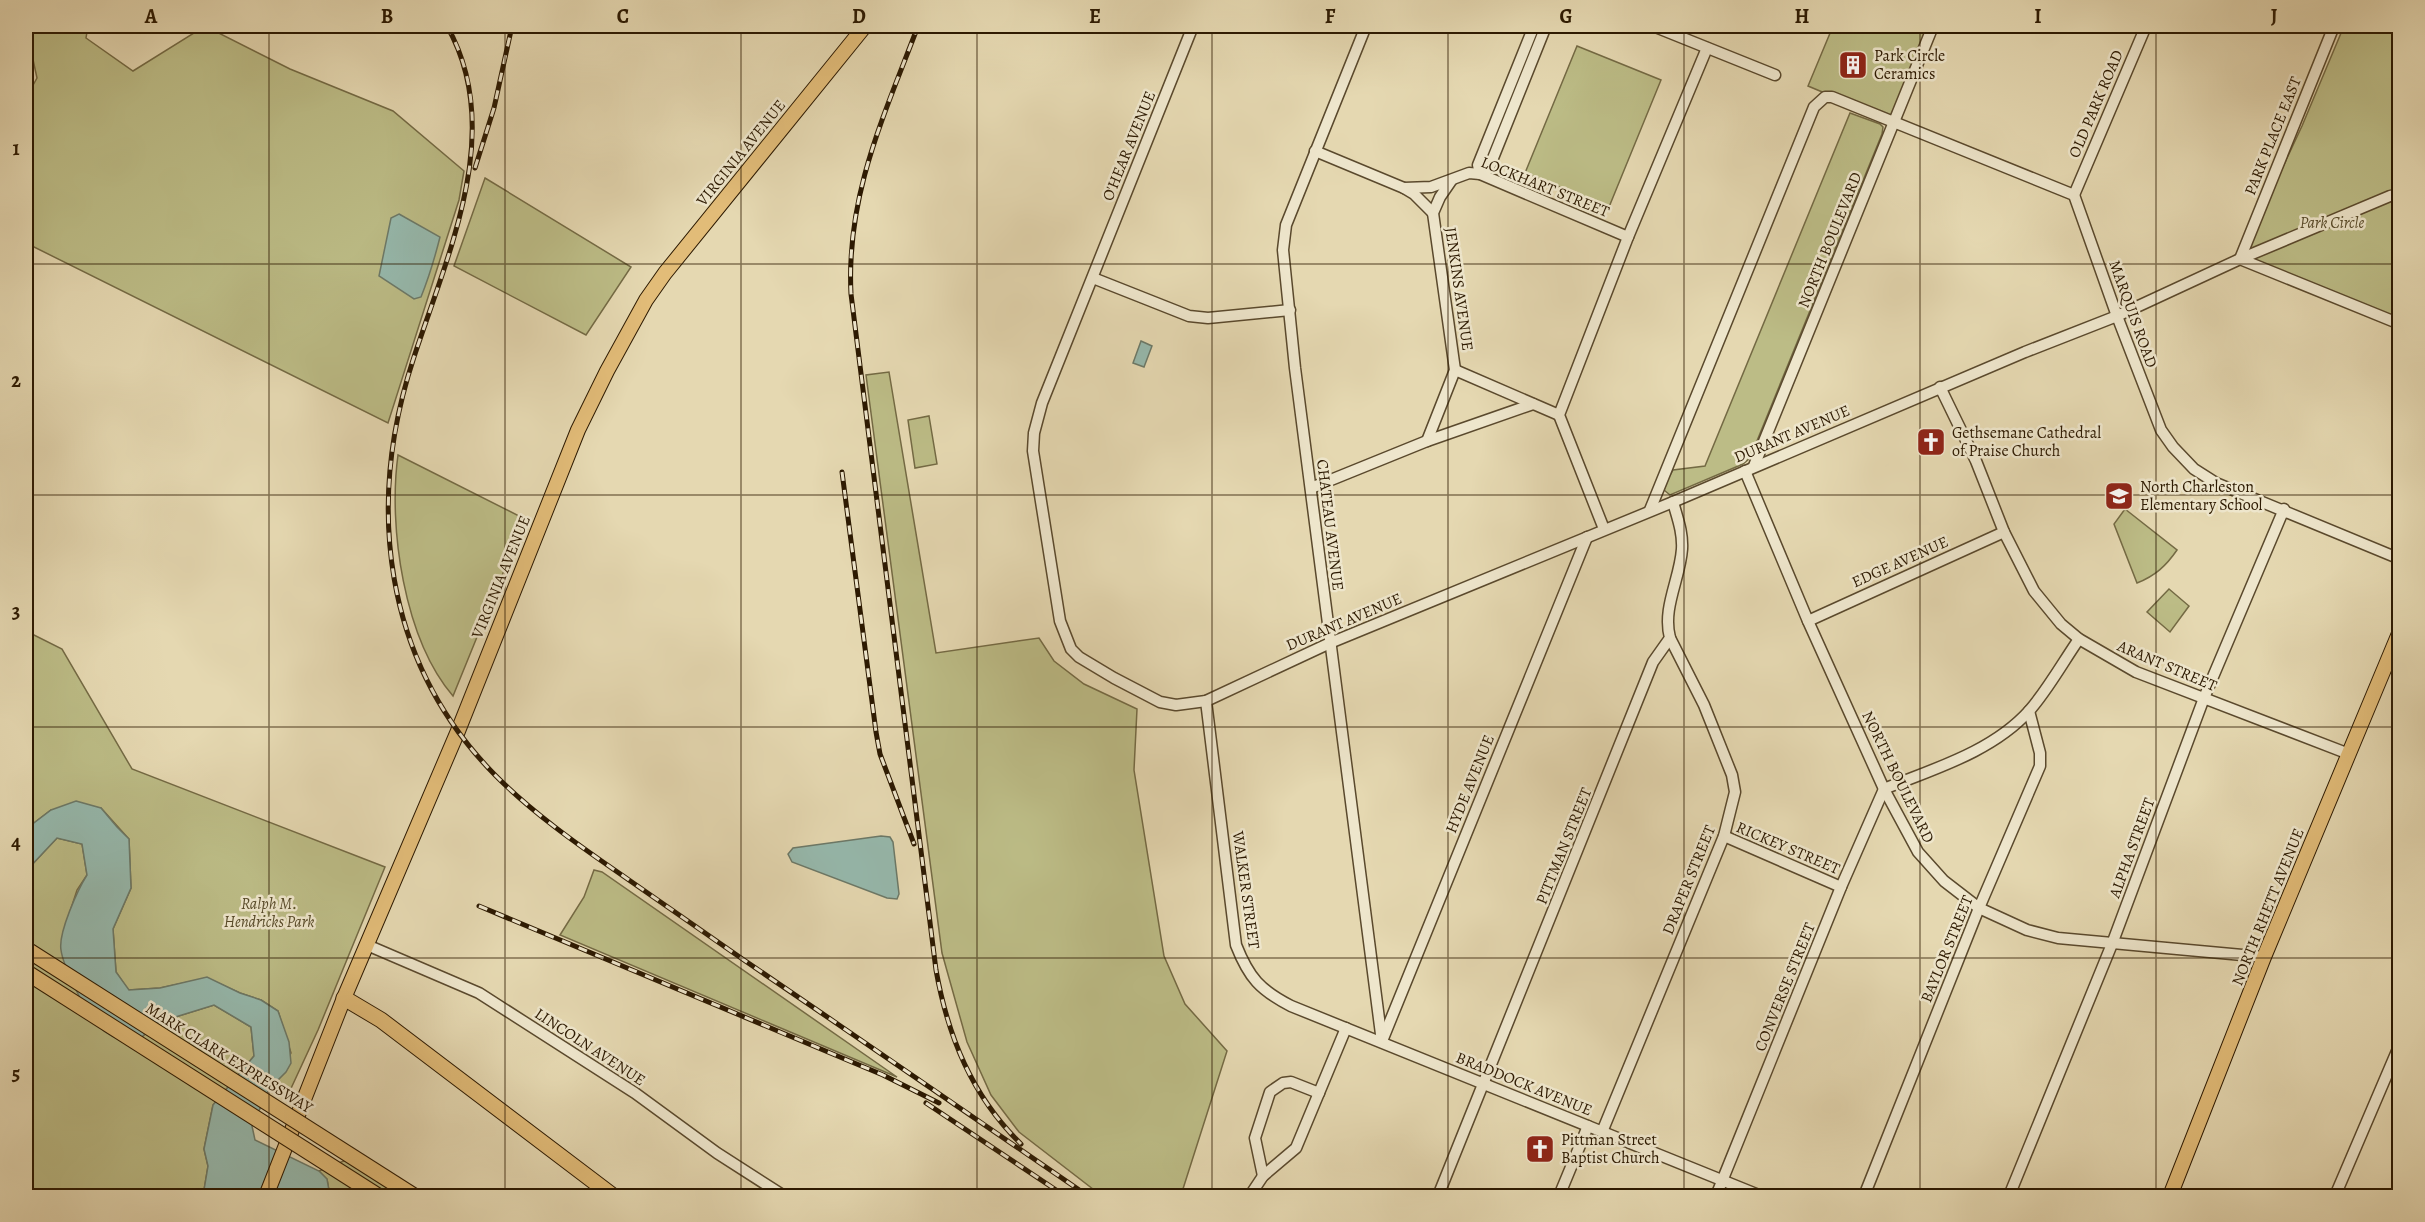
<svg xmlns="http://www.w3.org/2000/svg" width="2425" height="1222" font-family="Alegreya,serif">
	<style>
		.green { fill: #bcbc86; stroke: #746a44; stroke-width: 1.5 }
		.water { fill: #96b9ad; stroke: #6c7968; stroke-width: 1.5 }
		.lines { fill: none; stroke-linecap: round; stroke-linejoin: round }
		.minor-casing { stroke: #5a492d; stroke-width: 13 }
		.major-casing { stroke: #2c1901; stroke-width: 16 }
		.highway-casing { stroke: #2c1901; stroke-width: 17 }
		.minor { stroke: #eee6cc; stroke-width: 10 }
		.major { stroke: #e2bc78; stroke-width: 14 }
		.highway { stroke: #e2bc78; stroke-width: 15 }
		.rail-casing { stroke: #2c1901; stroke-width: 5 }
		.rail { stroke: #eee6cc; stroke-width: 3; stroke-dasharray: 9; stroke-linecap: butt }
		.highway-bridge-casing { stroke: #2c1901; stroke-width: 17; stroke-linecap: butt }
		.highway-bridge { stroke: #e2bc78; stroke-width: 15 }
		.grid { fill: none; stroke: #2c1901; stroke-width: 1.5; stroke-opacity: 0.55 }
		.labels { text-anchor: middle; dominant-baseline: central; stroke-width: 5; stroke-linejoin: round; paint-order: stroke }
		.poi-label { font-size: 16px; fill: #2c1901; stroke: #eee6cc; text-anchor: start }
		.street-label { font-size: 16px; fill: #2c1901; stroke: #eee6cc }
		.park-label { font-size: 16px; font-style: italic; fill: #574a29; stroke: #eee6cc }
		.neatline { fill: none; stroke: #2c1901; stroke-width: 2 }
		.grid-label { font-size: 20px; text-anchor: middle; font-weight: bold; fill: #2c1901 }
	</style>
	<rect width="100%" height="100%" fill="#e5d8b1"/>
	<filter id="stains"><feTurbulence type="fractalNoise" baseFrequency=".00333" numOctaves="4"/><feColorMatrix values="0 0 0 0 .2 0 0 0 0 .09 0 0 0 0 .02 0 0 0 .5 -.17"/></filter>
	<radialGradient id="worn" r=".72"><stop offset=".6" stop-color="#630" stop-opacity="0"/><stop offset="1" stop-color="#630" stop-opacity=".3"/></radialGradient>
	<g class="green">
		<polygon points="26,26 88,26 86,38 133,71 205,26 290,69 393,111 464,171 459,200 388,423 26,243 26,98 37,78 32,55 26,50"/>
		<polygon points="1833,26 1933,26 1894,122 1808,86"/>
		<polygon points="2344,26 2399,26 2399,324 2240,259 2302,126"/>
		<polygon points="1577,46 1661,80 1609,207 1525,173"/>
		<polygon points="1850,113 1880,124 1883,127 1882,134 1750,458 1743,464 1670,495 1664,490 1665,484 1673,470 1705,466"/>
		<polygon points="485,178 631,267 586,335 454,266"/>
		<polygon points="889,372 936,653 1039,638 1054,661 1084,684 1137,709 1134,770 1164,956 1185,1004 1227,1051 1182,1192 1189,1196 1102,1196 1019,1132 991,1095 967,1042 942,953 866,375"/>
		<polygon points="929,416 937,464 915,468 908,420"/>
		<path d="M398 455 525 519 453 696C404 639 388 527 398 455Z"/>
		<path d="M2125 509 2177 550C2166 566 2155 576 2137 583L2114 524Z"/>
		<polygon points="2169,589 2189,606 2170,632 2147,612"/>
		<path d="M26 631 62 649 132 769 385 867 318 1030 287 1097 269 1089 277 1080 291 1053 278 1011 261 1000 240 993 207 978 160 988 128 990 116 972 113 929 131 888 129 839 101 808 51 810 26 829V705L28 702C28 678 26 655 26 631Z"/>
		<polygon points="57,838 82,844 87,875 77,890 65,927 71,978 83,1003 134,1045 156,1023 214,1005 251,1027 254,1056 213,1105 204,1149 208,1166 203,1196 26,1196 26,871"/>
		<polygon points="594,870 602,872 897,1077 560,935 584,897"/>
		<polygon points="346,1160 412,1196 401,1196 395,1190 379,1196 330,1196 327,1179 319,1171"/>
	</g>
	<g class="water">
		<path d="M399 214 440 237C435 257 429 277 421 297L414 299 379 276 391 218Z"/>
		<polygon points="1141,341 1152,346 1144,367 1133,363"/>
		<path d="M76 801 101 808 117 827 129 839 131 888 113 929 116 972 129 990 160 988 207 977 240 993 261 1000 278 1011 289 1042 291 1063 286 1072 269 1089 252 1126 255 1140 319 1171 327 1179 330 1196H281L277 1191 259 1190 242 1191 235 1196H203L208 1166 204 1149 213 1105 254 1056 251 1027 214 1005 156 1023 134 1045C120 1041 108 1036 97 1025 86 1013 63 966 61 950 58 933 78 889 87 875L82 844 57 838 26 871V829L51 810Z"/>
		<polygon points="881,836 890,837 893,842 899,894 897,899 887,898 792,862 788,854 793,848"/>
	</g>
	<g class="lines">
		<g class="minor-casing">
			<g id="minor">
				<polyline points="1193,26 1042,403 1034,433 1033,451 1060,621 1071,649 1079,657 1114,678 1160,702 1176,705 1206,701 1330,643 1673,502 2025,352 2117,316 2240,259 2390,196 2400,194"/>
				<polyline points="1366,26 1286,225 1283,250 1295,368 1382,1042"/>
				<polyline points="1534,26 1478,165 1480,174 1489,168 1546,26"/>
				<polyline points="1653,26 1775,75"/>
				<polyline points="2334,26 2240,259 2400,324"/>
				<polyline points="2392,26 2400,29"/>
				<polyline points="1315,151 1404,188 1431,187 1469,173 1480,174 1628,237"/>
				<polyline points="1404,188 1414,194 1433,213"/>
				<polyline points="2074,195 2146,26"/>
				<polyline points="1093,278 1189,316 1208,318 1290,310"/>
				<polyline points="1455,370 1559,415"/>
				<polyline points="1940,387 1976,461 2004,532 2034,591 2061,624 2079,639 2136,672 2349,754"/>
				<polyline points="1427,441 1455,370 1433,213 1440,197 1451,181"/>
				<polyline points="1754,466 1933,26"/>
				<polyline points="1745,471 1808,621 1884,789 1918,852 1944,881 1979,908 2027,930 2058,938 2264,957"/>
				<polyline points="1311,488 1427,441 1533,404"/>
				<polyline points="1650,510 1814,107 1825,97 1832,97 2074,195 2117,316 2161,430 2173,447 2194,469 2216,483 2400,559"/>
				<polyline points="1604,529 1559,415 1628,237 1707,48"/>
				<polyline points="1808,621 2004,532"/>
				<path d="M1206 701 1236 945C1249 978 1260 990 1291 1006L1761 1196"/>
				<polyline points="1724,836 1841,887"/>
				<polyline points="367,945 479,993 635,1093 717,1153 784,1196"/>
				<polyline points="1382,1041 1587,537"/>
				<polyline points="1602,1132 1724,836 1735,792 1732,775 1704,705 1670,638"/>
				<polyline points="1263,1176 1255,1138 1270,1092 1283,1083 1291,1082 1319,1093"/>
				<polyline points="1251,1196 1253,1191 1263,1176 1296,1148 1346,1028"/>
				<path d="M1438 1196 1653 662 1670 638C1662 608 1680 579 1682 549 1683 532 1677 517 1673 502"/>
				<polyline points="1559,1196 1588,1126"/>
				<path d="M1716 1196 1841 887 1884 789C1933 769 1992 752 2029 711 2047 691 2063 662 2079 639"/>
				<polyline points="1864,1196 1979,908 2040,766 2040,753 2029,711"/>
				<polyline points="2009,1196 2112,944 2204,698 2284,509"/>
				<polyline points="2335,1196 2400,1044"/>
			</g>
		</g>
		<g class="major-casing">
			<g id="major">
				<polyline points="266,1196 344,998 458,731 578,430 607,371 646,300 665,273 865,26"/>
				<polyline points="2170,1196 2264,957 2400,631"/>
			</g>
		</g>
		<g class="highway-casing">
			<polyline id="highway" points="344,998 381,1020 613,1196"/>
		</g>
		<use href="#minor" class="minor"/>
		<use href="#major" class="major"/>
		<use href="#highway" class="highway"/>
		<g class="rail-casing">
			<g id="rail">
				<path d="M447 26C506 130 448 253 414 357 365 505 383 662 496 776 532 812 574 842 616 871 658 900 699 929 741 958 857 1037 973 1117 1088 1196"/>
				<path d="M918 26C884 116 846 195 851 294L936 970C948 1037 972 1096 1021 1144"/>
				<polyline points="475,168 494,108 512,26"/>
				<polyline points="842,472 876,732 880,754 914,844"/>
				<polyline points="479,906 883,1075 939,1103"/>
				<polyline points="926,1103 1065,1196"/>
			</g>
		</g>
		<use href="#rail" class="rail"/>
		<g class="highway-bridge-casing">
			<g id="highway-bridge">
				<polyline points="26,949 414,1196"/>
				<polyline points="26,972 378,1196"/>
			</g>
		</g>
		<use href="#highway-bridge" class="highway-bridge"/>
	</g>
	<path class="grid" d="M269 26V1196M505 26V1196M741 26V1196M977 26V1196M1212 26V1196M1448 26V1196M1684 26V1196M1920 26V1196M2156 26V1196M26 264H2400M26 495H2400M26 727H2400M26 958H2400"/>
	<defs>
		<g id="building-square" transform="scale(1.5)"><rect x="-9" y="-9" width="18" height="18" rx="4" fill="#8f2418" stroke="#eee6cc"/><path d="M-4-6H4V6H1V3H-1V6H-4ZM-2.5-4.3h1.7v1.8h-1.7ZM.8-4.3h1.7v1.8H.8ZM-2.5-1h1.7V.8h-1.7ZM.8-1h1.7V.8H.8Z" fill="#fff"/></g>
		<g id="church-square" transform="scale(1.5)"><rect x="-9" y="-9" width="18" height="18" rx="4" fill="#8f2418" stroke="#eee6cc"/><path d="M-1.2-6h2.4v3.5h3.3v2.4h-3.3V6h-2.4V-.1h-3.3v-2.4h3.3Z" fill="#fff"/></g>
		<g id="school-square" transform="scale(1.5)"><rect x="-9" y="-9" width="18" height="18" rx="4" fill="#8f2418" stroke="#eee6cc"/><path d="M0-5L7-2L0 1L-7-2ZM-4 1L0 2.5L4 1V4Q0 6-4 4Z" fill="#fff"/></g>
	</defs>
	<g fill-rule="evenodd">
		<use href="#building-square" x="1853" y="65"/>
		<use href="#church-square" x="1931" y="442"/>
		<use href="#school-square" x="2119" y="496"/>
		<use href="#church-square" x="1540" y="1149"/>
	</g>
	<g class="labels">
		<g class="poi-label">
			<text x="1874" y="56">Park Circle<tspan x="1874" dy="18">Ceramics</tspan></text>
			<text x="1952" y="433">Gethsemane Cathedral<tspan x="1952" dy="18">of Praise Church</tspan></text>
			<text x="2140" y="487">North Charleston<tspan x="2140" dy="18">Elementary School</tspan></text>
			<text x="1561" y="1140">Pittman Street<tspan x="1561" dy="18">Baptist Church</tspan></text>
		</g>
		<g class="street-label">
			<text transform="translate(2096 104) rotate(-67)">OLD PARK ROAD</text>
			<text transform="translate(2273 136) rotate(-68)">PARK PLACE EAST</text>
			<text transform="translate(1129 146) rotate(-68)">O'HEAR AVENUE</text>
			<text transform="translate(741 153) rotate(-51)">VIRGINIA AVENUE</text>
			<text transform="translate(1545 187) rotate(22)">LOCKHART STREET</text>
			<text transform="translate(1830 240) rotate(-68)">NORTH BOULEVARD</text>
			<text transform="translate(1459 289) rotate(82)">JENKINS AVENUE</text>
			<text transform="translate(2133 314) rotate(70)">MARQUIS ROAD</text>
			<text transform="translate(1792 434) rotate(-23)">DURANT AVENUE</text>
			<text transform="translate(1330 525) rotate(83)">CHATEAU AVENUE</text>
			<text transform="translate(1900 562) rotate(-24)">EDGE AVENUE</text>
			<text transform="translate(501 577) rotate(-68)">VIRGINIA AVENUE</text>
			<text transform="translate(1344 622) rotate(-23)">DURANT AVENUE</text>
			<text transform="translate(2167 666) rotate(23)">ARANT STREET</text>
			<text transform="translate(1898 777) rotate(64)">NORTH BOULEVARD</text>
			<text transform="translate(1470 784) rotate(-68)">HYDE AVENUE</text>
			<text transform="translate(1564 846) rotate(-68)">PITTMAN STREET</text>
			<text transform="translate(1788 848) rotate(23)">RICKEY STREET</text>
			<text transform="translate(2132 848) rotate(-70)">ALPHA STREET</text>
			<text transform="translate(1689 880) rotate(-68)">DRAPER STREET</text>
			<text transform="translate(1246 890) rotate(82)">WALKER STREET</text>
			<text transform="translate(2268 907) rotate(-68)">NORTH RHETT AVENUE</text>
			<text transform="translate(1947 949) rotate(-68)">BAYLOR STREET</text>
			<text transform="translate(1785 987) rotate(-68)">CONVERSE STREET</text>
			<text transform="translate(590 1047) rotate(33)">LINCOLN AVENUE</text>
			<text transform="translate(229 1058) rotate(32)">MARK CLARK EXPRESSWAY</text>
			<text transform="translate(1524 1084) rotate(22)">BRADDOCK AVENUE</text>
		</g>
		<g class="park-label">
			<text x="2332" y="223">Park Circle</text>
			<text x="269" y="904">Ralph M.<tspan x="269" dy="18">Hendricks Park</tspan></text>
		</g>
	</g>
	<rect width="2425" height="1222" fill="none" stroke="#e5d8b1" stroke-width="66"/>
	<rect x="33" y="33" width="2359" height="1156" class="neatline"/>
	<g class="grid-label">
		<text x="151" y="23">A</text>
		<text x="387" y="23">B</text>
		<text x="623" y="23">C</text>
		<text x="859" y="23">D</text>
		<text x="1095" y="23">E</text>
		<text x="1330" y="23">F</text>
		<text x="1566" y="23">G</text>
		<text x="1802" y="23">H</text>
		<text x="2038" y="23">I</text>
		<text x="2274" y="23">J</text>
		<text x="16" y="155">1</text>
		<text x="16" y="387">2</text>
		<text x="16" y="618">3</text>
		<text x="16" y="849">4</text>
		<text x="16" y="1080">5</text>
	</g>
	<rect width="100%" height="100%" filter="url(#stains)"/>
	<rect width="100%" height="100%" fill="url(#worn)"/>
</svg>
